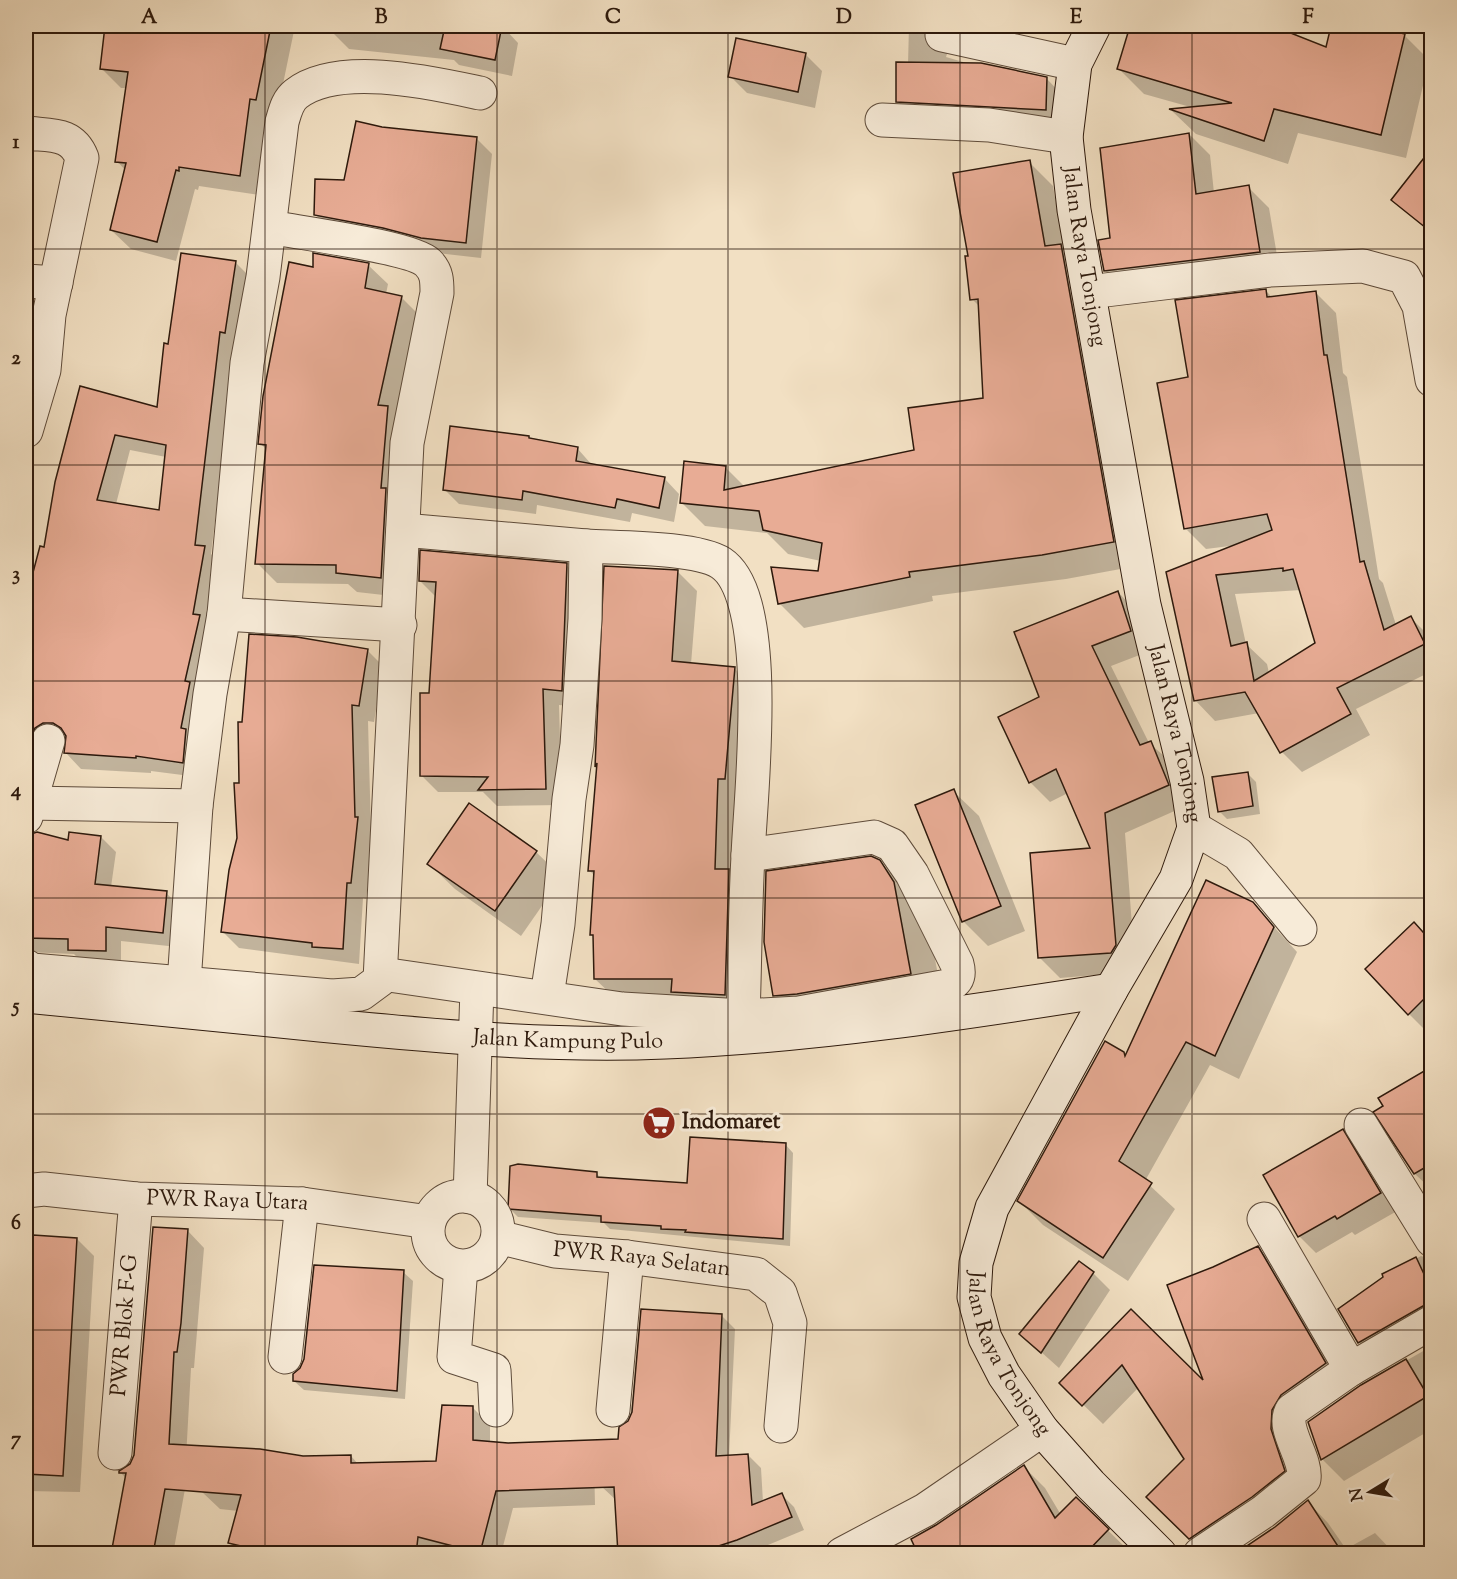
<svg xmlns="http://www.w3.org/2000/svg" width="1457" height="1579" font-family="'Sorts Mill Goudy',serif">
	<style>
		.shadow { fill: #0003; fill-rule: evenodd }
		.building { fill: #e8ac95; stroke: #2d190c; stroke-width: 1.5; fill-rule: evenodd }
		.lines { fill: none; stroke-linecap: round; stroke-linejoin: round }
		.street-casing { stroke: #5e4b3a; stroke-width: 35 }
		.secondary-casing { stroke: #2d190c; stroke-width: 35 }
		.street { stroke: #f7ebd8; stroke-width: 33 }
		.secondary { stroke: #f7ebd8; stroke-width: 33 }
		.grid { fill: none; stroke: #2d190c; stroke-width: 1.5; stroke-opacity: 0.55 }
		.labels { text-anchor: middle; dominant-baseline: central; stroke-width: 6; stroke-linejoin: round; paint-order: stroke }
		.street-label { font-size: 22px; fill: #2d190c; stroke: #f7ebd8 }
		.poi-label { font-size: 22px; font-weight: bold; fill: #2d190c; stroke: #f7ebd8; text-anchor: start }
		.neatline { fill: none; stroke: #2d190c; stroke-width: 2 }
		.grid-label { font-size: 20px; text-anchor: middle; font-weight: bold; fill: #2d190c }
	</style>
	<rect width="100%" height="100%" fill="#f2e0c3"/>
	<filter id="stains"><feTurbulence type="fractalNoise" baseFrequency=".00333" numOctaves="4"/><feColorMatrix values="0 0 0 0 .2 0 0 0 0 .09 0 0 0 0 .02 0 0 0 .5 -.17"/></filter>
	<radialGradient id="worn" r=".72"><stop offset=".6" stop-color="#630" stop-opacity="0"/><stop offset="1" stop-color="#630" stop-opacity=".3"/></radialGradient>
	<g class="shadow">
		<polygon points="106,26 295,26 260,195 199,186 198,190 195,189 176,261 131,249 111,230 126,171 117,161 127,88 121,88 101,68"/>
		<polygon points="333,26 507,26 506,30 518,43 512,76 459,65 454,60 349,49 332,32"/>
		<polygon points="909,26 990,26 990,43 950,45 946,57 970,64 1046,78 1068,101 1068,132 920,124 897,101 908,64"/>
		<polygon points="1131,26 1301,26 1296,36 1328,49 1333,26 1364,26 1404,35 1429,60 1406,158 1298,133 1288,164 1196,134 1172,111 1194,108 1144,94 1119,69"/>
		<polygon points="805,54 822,71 815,108 747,93 730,76"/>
		<polygon points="382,128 476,138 492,154 481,258 437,253 331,231 316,215 346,182"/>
		<polygon points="1189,134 1210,155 1214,193 1248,187 1269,208 1280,273 1126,292 1105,271 1112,240"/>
		<polygon points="1432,135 1432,150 1426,144"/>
		<polygon points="1432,151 1432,234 1393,200"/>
		<polygon points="1029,162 1053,186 1064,250 1084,270 1137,566 1066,579 932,596 933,601 804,628 780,604 772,569 819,573 821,561 788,554 767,533 705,526 681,502 725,467 745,487 916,451 984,400 980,307 972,299 970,257"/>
		<path d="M235 262 251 278 236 347 211 554 220 563 198 777 151 771V773L81 769 66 753 67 738H59L26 771V604L41 548 45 549 81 388 158 409 169 346ZM130 450 166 457 160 511 116 504Z"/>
		<polygon points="368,265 388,284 386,294 401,297 421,317 401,597 357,592 348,584 277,583 257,563 267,450 260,443 314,269"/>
		<path d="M1266 291 1273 298 1316 293 1336 313 1343 373 1347 377 1379 579 1383 583 1396 625 1411 618 1432 639V671L1356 709 1370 735 1302 772 1282 752 1259 713 1215 721 1195 700 1168 573 1238 545 1206 549 1186 529 1190 378ZM1301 590 1317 644 1269 673 1267 664 1246 644 1235 594Z"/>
		<polygon points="528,437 577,448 592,465 664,478 679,494 674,522 632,513 630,522 537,505 536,514 459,504 444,489"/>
		<polygon points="566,565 583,581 578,707 559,705 562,805 497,806 483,792 438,792 421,775 431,695 436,597 420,581"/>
		<polygon points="606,567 678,572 697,591 691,664 734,668 753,687 743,1013 614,997 595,979 595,938 591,934 595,876 589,870 598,769 596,767"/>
		<polygon points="1118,592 1137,612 1150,651 1111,666 1149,743 1171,762 1188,805 1125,833 1135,965 1131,972 1060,978 1040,958 1092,849 1068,793 1050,802 1030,782 1041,698"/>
		<polygon points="367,650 383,666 374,722 368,721 371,832 374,835 366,899 363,898 359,964 239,948 223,932 239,839 240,785"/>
		<polygon points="1248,774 1256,782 1260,814 1227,819 1219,811"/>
		<polygon points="953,791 979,816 1025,931 988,946 963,921"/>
		<polygon points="37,833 70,841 101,837 116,852 111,887 166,893 182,908 178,947 121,941 121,965 85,965 74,954 26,952 26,836"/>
		<polygon points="536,852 562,877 521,936 455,889 429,864"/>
		<polygon points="879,861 913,895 927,916 944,1007 808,1028 775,995"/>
		<polygon points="1252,903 1297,952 1239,1079 1210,1065 1145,1181 1175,1209 1128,1281 1043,1225 1019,1201 1123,1053 1126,1056"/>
		<polygon points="1414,924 1432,942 1432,1025 1426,1031 1409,1014"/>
		<polygon points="1426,1072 1432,1078 1432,1190 1415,1174 1385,1106"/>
		<polygon points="1343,1131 1360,1148 1397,1211 1355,1235 1352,1232 1316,1253 1299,1236"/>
		<polygon points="785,1144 793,1153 790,1246 610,1229 604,1223 518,1217 509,1208 597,1174 602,1179 689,1185"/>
		<polygon points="187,1230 204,1248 194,1368 191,1368 186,1458 190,1462 173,1554 112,1554 127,1479 120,1472 131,1465 135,1455"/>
		<polygon points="26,1235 77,1239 94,1256 80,1492 26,1491"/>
		<polygon points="1257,1247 1277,1267 1345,1383 1301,1414 1303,1490 1205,1554 1148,1497 1186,1459 1139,1387 1103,1424 1061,1383 1131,1311 1207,1386 1213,1269"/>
		<polygon points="1421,1256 1432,1260 1432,1337 1381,1364 1359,1342 1340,1310 1385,1278 1384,1275"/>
		<polygon points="403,1272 413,1281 405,1399 304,1390 294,1381"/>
		<polygon points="1093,1273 1110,1290 1059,1368 1021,1334"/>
		<polygon points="642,1310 722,1316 735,1329 729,1457 748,1455 761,1468 763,1502 782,1495 794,1507 804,1530 746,1554 620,1554 616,1500 602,1487 630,1421"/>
		<polygon points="1432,1346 1432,1429 1344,1481 1322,1459 1362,1386"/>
		<polygon points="473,1408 490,1425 490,1443 594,1460 595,1505 513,1508 501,1554 241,1554 229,1542 238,1511 220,1509 202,1492 303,1458 351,1456 358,1464 438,1463"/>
		<polygon points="1024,1467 1045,1488 1061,1515 1076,1499 1129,1551 1127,1554 919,1554 936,1527"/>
		<polygon points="1308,1502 1328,1523 1346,1549 1375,1533 1395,1554 1237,1554"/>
	</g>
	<g class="building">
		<polygon points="105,26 244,26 270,31 256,100 250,99 240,176 179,167 179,171 176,170 157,242 110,230 126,163 115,162 128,72 100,69"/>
		<polygon points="445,26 502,26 495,60 440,49"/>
		<polygon points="1130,26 1273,26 1326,47 1331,26 1371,26 1405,34 1381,135 1274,109 1264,141 1169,109 1232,103 1117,69"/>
		<polygon points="736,38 806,53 798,92 728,77"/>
		<polygon points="896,62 981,63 1047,77 1046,110 896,102"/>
		<polygon points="356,121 382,127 477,137 466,243 421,238 383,228 314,215 315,179 344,180"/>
		<polygon points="1189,133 1196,194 1249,185 1260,252 1104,271 1098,240 1110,238 1100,148"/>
		<polygon points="1431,149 1431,232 1391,200"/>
		<polygon points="1030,160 1045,246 1061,244 1114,542 1042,555 909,572 910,577 778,604 771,567 818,571 822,543 763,530 759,511 680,503 684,461 726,466 724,490 914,450 908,408 983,398 978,299 970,300 965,256 968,256 953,173"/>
		<path d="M181 253 236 261 225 333 220 332 195 545 205 546 193 614 200 615 185 681 190 682 181 728 186 729 183 763 136 756V758L64 753 66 736 61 728 53 723H43L35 728 26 751V599L40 546 44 547 55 482 80 386 157 407 164 343 168 344ZM115 435 166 445 159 510 97 500Z"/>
		<polygon points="313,253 369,263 365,288 402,296 378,405 388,406 381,488 386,488 381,578 336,573 336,565 255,564 266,445 258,444 263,396 289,262 313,267"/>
		<path d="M1266 289 1267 297 1316 291 1324 355H1327L1360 562 1364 561 1384 630 1411 616 1425 644 1337 688 1351 714 1280 753 1245 692 1194 701 1166 572 1272 530 1267 514 1184 529 1157 383 1188 377 1175 300ZM1283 568V571L1293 569 1315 643 1254 681 1247 642 1231 646 1216 575Z"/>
		<polygon points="450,426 529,436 529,438 578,447 576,461 665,477 659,508 617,499 615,508 523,491 522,500 443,490"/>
		<polygon points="420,550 567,563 562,691 543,689 546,789 478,790 488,777 420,776 420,693 429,693 436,582 419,581"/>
		<polygon points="604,566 678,570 672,661 735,667 725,779 718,779 715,869 729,869 725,995 671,992 672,979 594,979 593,935 590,935 594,871 588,871 597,763 595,767"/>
		<polygon points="1118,591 1131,631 1092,646 1140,745 1151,741 1169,785 1105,813 1116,945 1111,953 1038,958 1030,853 1090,848 1056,769 1029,783 998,717 1039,697 1014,632"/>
		<polygon points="249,634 297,637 368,649 359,706 352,705 355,817 358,817 351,883 347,883 343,949 312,947 312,943 221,932 229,870 237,838 234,783 239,783 238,722 242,722"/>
		<polygon points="1248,772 1253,806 1218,812 1212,777"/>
		<polygon points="954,789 1001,906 962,922 915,805"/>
		<polygon points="469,803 537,851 495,911 427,864"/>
		<polygon points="37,832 68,840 69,832 101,836 95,884 167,891 163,933 106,927 106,951 68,950 68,939 26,938 26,845 28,835"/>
		<polygon points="871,856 880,860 894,882 911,974 797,994 773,996 764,942 766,871"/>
		<polygon points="1206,880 1253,902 1274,927 1215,1056 1186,1042 1119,1161 1152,1183 1103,1258 1017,1201 1105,1041 1124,1052 1125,1056"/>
		<polygon points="1414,922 1431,941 1431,992 1408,1015 1365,969"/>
		<polygon points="1431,1067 1431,1164 1414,1174 1373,1112 1383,1106 1378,1098"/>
		<polygon points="1343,1129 1381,1193 1337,1219 1335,1216 1298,1237 1263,1175"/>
		<polygon points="690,1137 786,1143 783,1239 685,1232 686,1230 661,1229 661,1226 601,1222 601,1216 508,1209 510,1166 518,1164 597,1172 597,1177 687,1183"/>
		<polygon points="153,1227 188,1229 181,1323 177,1352 174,1352 169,1444 260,1449 303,1456 351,1455 351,1463 436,1461 442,1405 473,1406 473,1440 508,1443 618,1439 619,1427 628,1421 632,1412 641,1309 722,1314 716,1456 748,1454 752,1505 782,1493 792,1517 737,1540 694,1554 618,1554 614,1487 496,1491 480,1553 418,1537 416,1554 275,1554 228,1543 241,1495 165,1489 153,1554 111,1554 126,1473 119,1473 119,1471 130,1464 134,1455"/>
		<polygon points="33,1235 77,1238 63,1476 26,1474 26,1348"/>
		<polygon points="1258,1246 1326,1363 1281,1395 1272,1410 1271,1429 1285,1471 1252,1497 1189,1539 1146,1497 1184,1459 1122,1365 1082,1406 1059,1383 1131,1309 1203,1380 1167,1285 1213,1267"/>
		<polygon points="1416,1257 1431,1289 1431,1303 1423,1306 1358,1343 1338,1309 1383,1277 1382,1274"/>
		<polygon points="1079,1261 1094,1272 1041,1353 1019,1334"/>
		<polygon points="314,1265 404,1270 397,1391 293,1381 293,1374 300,1368 304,1359"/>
		<polygon points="1406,1359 1428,1396 1321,1460 1308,1422 1361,1385"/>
		<polygon points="1024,1465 1055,1518 1076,1497 1109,1529 1085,1554 918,1554 911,1539 936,1525"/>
		<polygon points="1308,1500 1343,1554 1235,1554 1275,1527"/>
	</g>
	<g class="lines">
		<g class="street-casing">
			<g id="street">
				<polyline points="942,35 1075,64"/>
				<polyline points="882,120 989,125 1066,137"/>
				<path d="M26 133C51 136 72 132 82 158L49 315 44 370 26 431"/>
				<polyline points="26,281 56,283"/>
				<polyline points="1089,292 1270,270 1363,266 1404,277 1419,306 1432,380"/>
				<polyline points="403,530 586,546 585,619 577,745 569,799 558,924 547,996"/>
				<path d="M586 546C618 548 696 547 721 563 774 598 750 799 748 856 745 909 745 962 743 1016"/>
				<polyline points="224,614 400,625"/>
				<polyline points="29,803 196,806"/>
				<polyline points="26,817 48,741"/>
				<polyline points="1194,828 1238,854 1300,929"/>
				<path d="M26 966 32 970 332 996 361 994 380 980 407 443 437 293C437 281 437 272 428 263 412 247 299 233 270 227"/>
				<path d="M382 974 622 1009 743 1016 799 1013 948 986C958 981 960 975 957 964L912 874 892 845 874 837 748 855"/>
				<path d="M184 983 196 806 210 694 224 614 247 363 263 277 282 122C285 112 287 101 296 94 338 61 433 83 480 93"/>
				<polyline points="1361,1125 1432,1240"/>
				<path id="s1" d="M26 1191 44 1189 136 1199 302 1204 429 1222"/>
				<circle cx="463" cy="1231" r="35"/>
				<polyline points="470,1197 477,989"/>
				<polyline points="1264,1219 1351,1369"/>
				<path id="s2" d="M498 1237 555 1251 627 1257 756 1274 780 1293 790 1323 781 1426"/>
				<polyline points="461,1267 454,1357 494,1370 496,1410"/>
				<polyline points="285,1357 302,1204"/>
				<polyline points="613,1410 627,1257"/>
				<path id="s3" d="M115 1453 136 1199"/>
				<polyline points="842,1554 925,1510 1042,1430"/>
				<path d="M1200 1554 1263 1512 1304 1479C1307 1457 1280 1428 1292 1410L1351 1369 1432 1322"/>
			</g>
		</g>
		<g class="secondary-casing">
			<g id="secondary">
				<path id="s4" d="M1094 26 1075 64 1066 137 1074 210 1144 605 1187 781 1194 828 1176 879 1111 990 992 1208 976 1263 974 1297 985 1338 1004 1375 1042 1430 1090 1484 1160 1554"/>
				<path id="s5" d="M26 996C124 1005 222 1015 320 1025 434 1036 550 1047 665 1042 815 1036 963 1013 1111 990"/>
			</g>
		</g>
		<use href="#street" class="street"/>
		<use href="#secondary" class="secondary"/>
	</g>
	<path class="grid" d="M265 26V1554M497 26V1554M728 26V1554M960 26V1554M1192 26V1554M26 249H1432M26 465H1432M26 681H1432M26 898H1432M26 1114H1432M26 1330H1432"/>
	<defs>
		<g id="supermarket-disc" transform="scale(1.725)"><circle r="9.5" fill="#8f2418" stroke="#f7ebd8"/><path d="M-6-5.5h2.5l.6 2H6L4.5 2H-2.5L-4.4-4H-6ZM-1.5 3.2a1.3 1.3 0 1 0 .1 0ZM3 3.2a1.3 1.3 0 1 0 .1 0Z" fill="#fff"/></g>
	</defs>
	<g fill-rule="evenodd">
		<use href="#supermarket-disc" x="659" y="1123"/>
	</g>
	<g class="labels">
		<g class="street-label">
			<text stroke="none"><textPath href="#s4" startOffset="237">Jalan Raya Tonjong</textPath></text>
			<text stroke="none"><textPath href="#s4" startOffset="723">Jalan Raya Tonjong</textPath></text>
			<text stroke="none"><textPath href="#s5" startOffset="544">Jalan Kampung Pulo</textPath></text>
			<text stroke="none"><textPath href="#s1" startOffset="202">PWR Raya Utara</textPath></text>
			<text stroke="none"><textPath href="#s2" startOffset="146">PWR Raya Selatan</textPath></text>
			<text stroke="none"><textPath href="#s3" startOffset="128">PWR Blok F-G</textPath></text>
			<text stroke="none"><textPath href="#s4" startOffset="1407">Jalan Raya Tonjong</textPath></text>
		</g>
		<g class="poi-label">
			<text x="682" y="1123">Indomaret</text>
		</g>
	</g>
	<rect width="1457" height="1579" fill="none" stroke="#f2e0c3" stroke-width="66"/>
	<g transform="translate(1370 1492) rotate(259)" stroke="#f7ebd8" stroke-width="4.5" paint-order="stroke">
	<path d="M0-4.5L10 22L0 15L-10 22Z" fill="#2d190c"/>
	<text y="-9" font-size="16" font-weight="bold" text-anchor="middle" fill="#2d190c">N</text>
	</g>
	<rect x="33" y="33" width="1391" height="1513" class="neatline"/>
	<g class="grid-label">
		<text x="149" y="23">A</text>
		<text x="381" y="23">B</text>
		<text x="613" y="23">C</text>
		<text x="844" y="23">D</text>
		<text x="1076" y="23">E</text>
		<text x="1308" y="23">F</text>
		<text x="16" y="148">1</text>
		<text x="16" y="364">2</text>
		<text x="16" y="580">3</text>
		<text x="16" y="796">4</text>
		<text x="16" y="1012">5</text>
		<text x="16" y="1229">6</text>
		<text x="16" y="1445">7</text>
	</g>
	<rect width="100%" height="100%" filter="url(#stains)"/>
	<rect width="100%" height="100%" fill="url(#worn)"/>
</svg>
